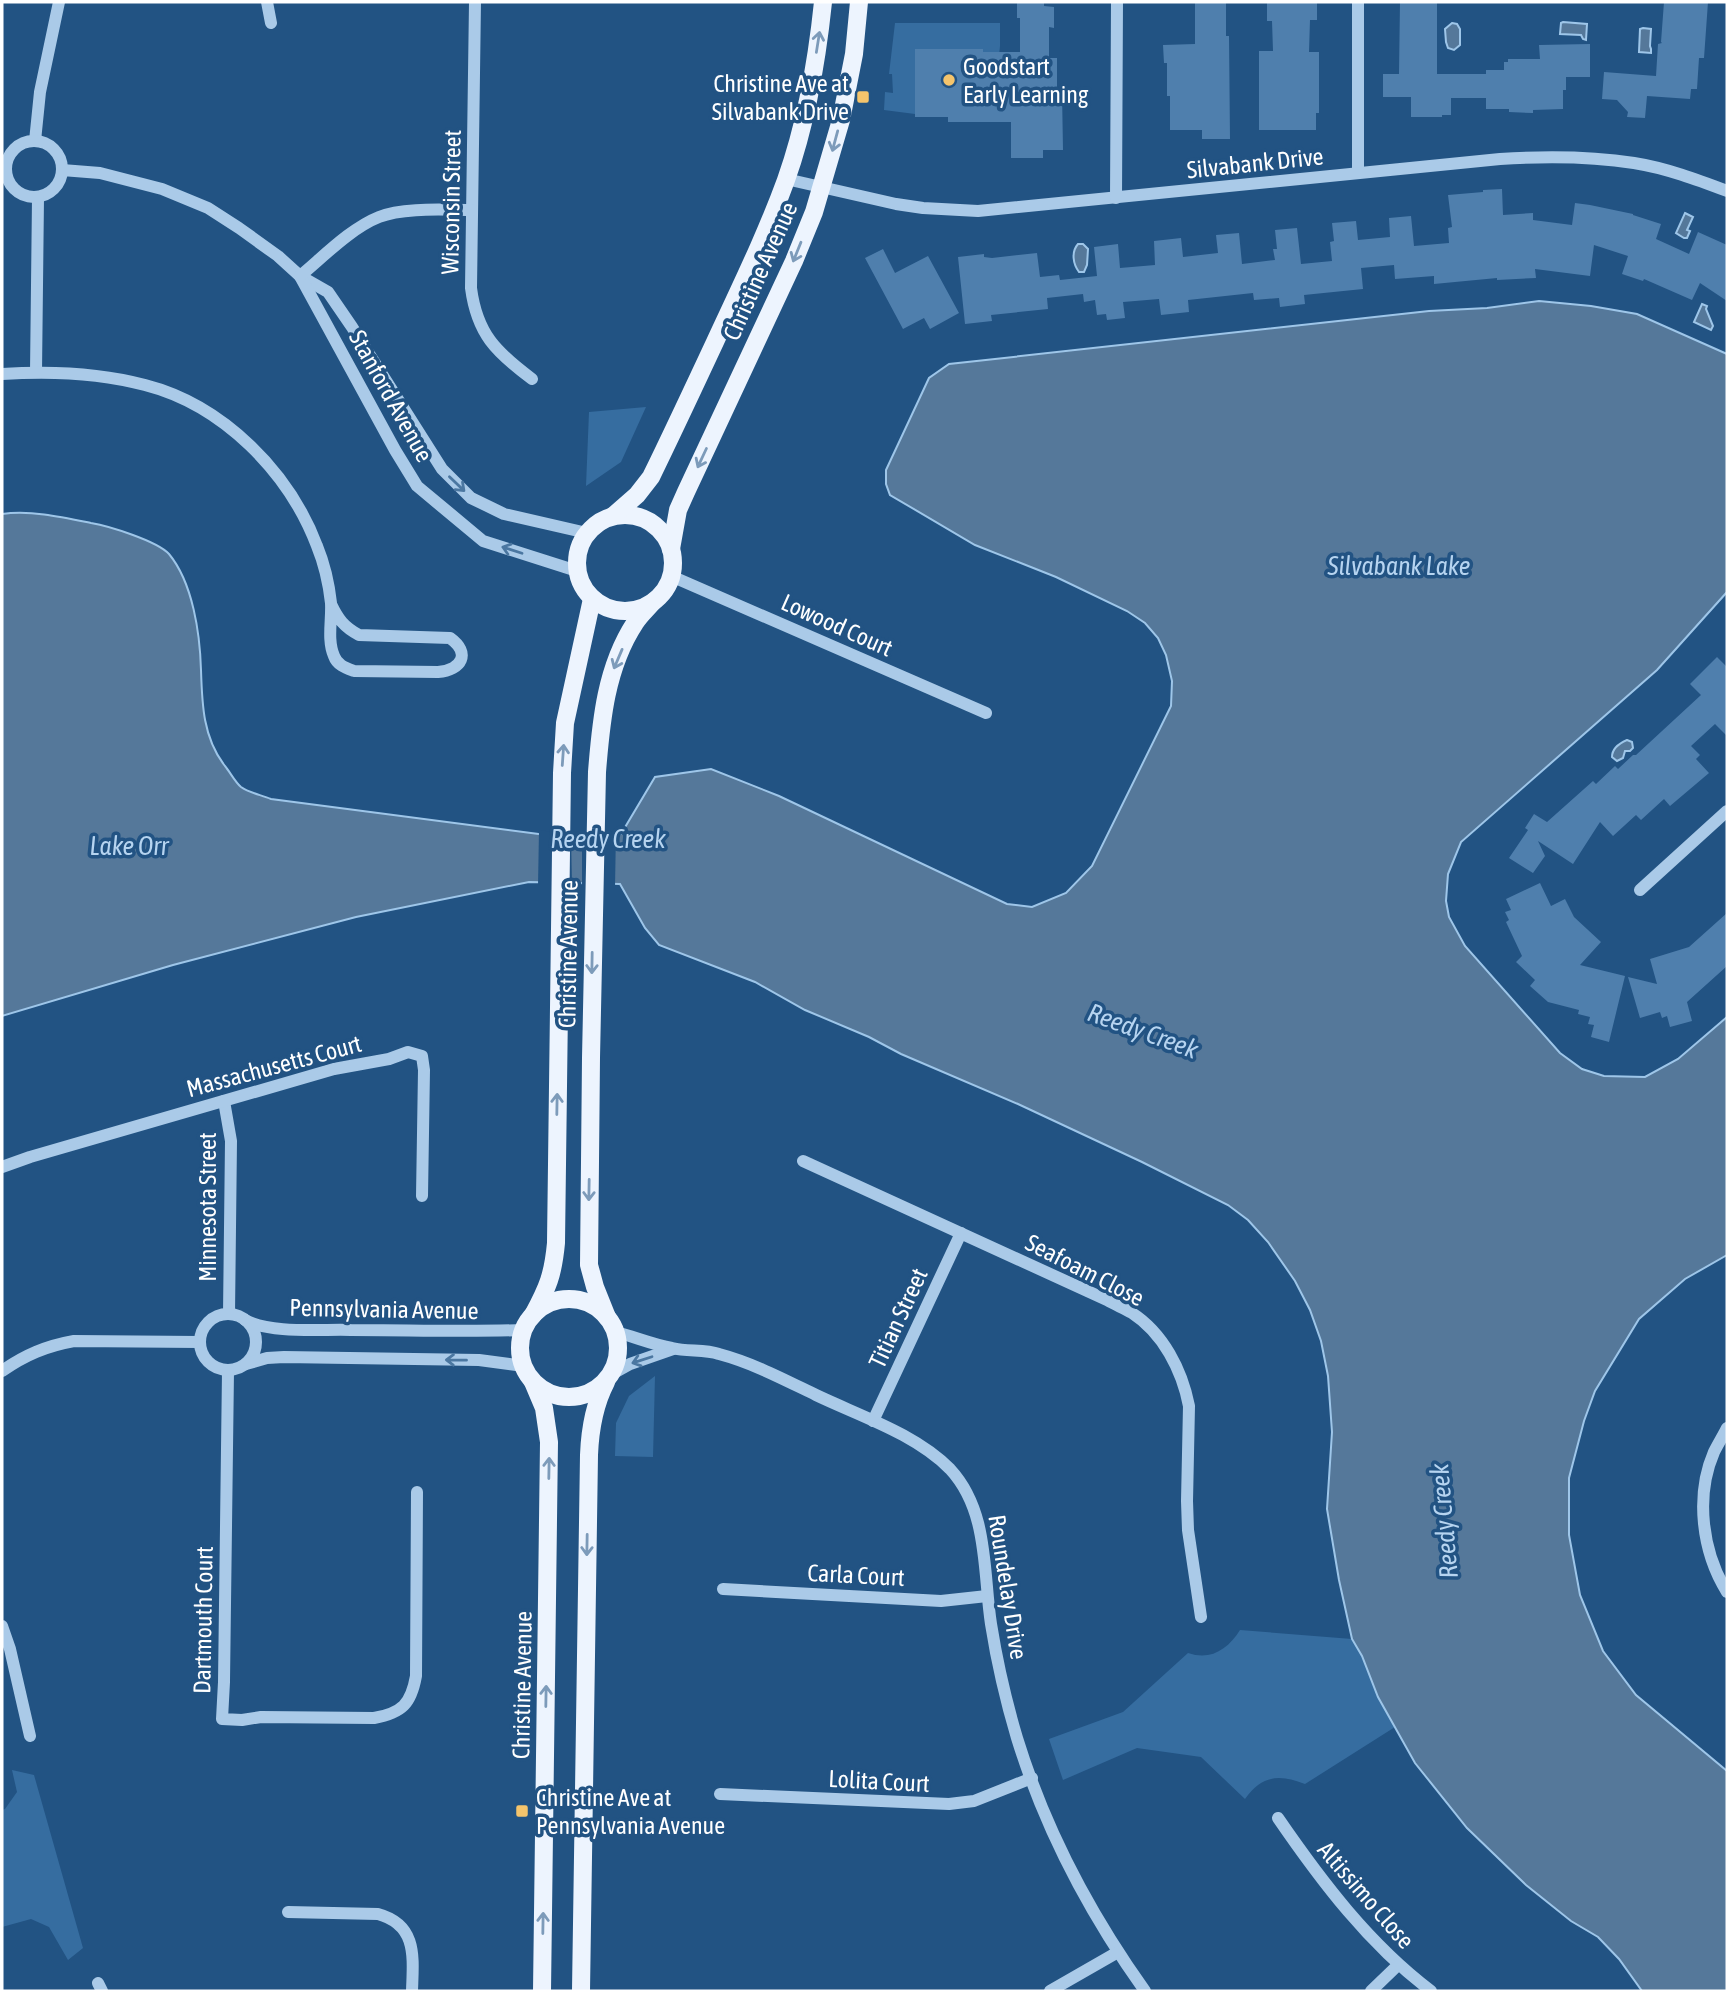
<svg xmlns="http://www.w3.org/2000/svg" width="1729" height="1993" font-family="'Asap Condensed',sans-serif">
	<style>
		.green { fill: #366da0 }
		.water { fill: #55789a; stroke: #9ec6e9; stroke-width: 2 }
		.pier { fill: #225383 }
		.building { fill: #4f7fad }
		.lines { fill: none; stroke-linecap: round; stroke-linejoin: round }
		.minor { stroke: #aacae8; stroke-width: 12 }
		.major { stroke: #edf4fe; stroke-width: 18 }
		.oneway { stroke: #7d9bba }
		.oneway2 { stroke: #4b77a1 }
		.poi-dot { fill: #f4c46c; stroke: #225383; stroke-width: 2.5 }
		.labels { text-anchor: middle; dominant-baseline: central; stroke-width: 7; stroke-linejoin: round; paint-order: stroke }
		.poi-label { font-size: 24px; fill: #fff; stroke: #225383; text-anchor: start }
		.street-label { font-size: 24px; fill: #fff; stroke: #225383 }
		.water-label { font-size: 26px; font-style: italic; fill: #b6d4f0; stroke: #225383 }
	</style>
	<rect width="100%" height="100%" fill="#225383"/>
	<g class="green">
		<polygon points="895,23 1000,23 1000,46 993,111 982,49 915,49 915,114 884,110 885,92 893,93 892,74 889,74"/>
		<polygon points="646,407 621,462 586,486 589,412"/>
		<polygon points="655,1376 653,1457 615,1456 616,1423 629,1396"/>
		<path d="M1240 1630 1352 1639 1362 1656 1378 1697 1395 1727 1305 1784C1279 1774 1262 1775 1245 1799L1201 1757 1137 1748 1063 1780 1049 1739 1123 1712 1188 1653C1211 1661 1228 1649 1240 1630Z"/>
		<polygon points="12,1770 34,1775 83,1948 68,1960 49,1927 31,1919 2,1927 2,1810 5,1809 17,1792"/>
	</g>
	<g class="water">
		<polygon points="1563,22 1587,24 1586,40 1583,39 1581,35 1560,34 1561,23"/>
		<polygon points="1452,23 1457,24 1460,29 1460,45 1454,50 1448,48 1446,42 1445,29"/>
		<polygon points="1643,28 1651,29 1650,46 1651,49 1651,53 1639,52 1640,29"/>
		<polygon points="1685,213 1693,217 1687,230 1690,231 1687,238 1684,238 1676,233"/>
		<path d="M1078 244H1083L1088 249 1087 265 1084 272H1079C1073 264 1071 252 1078 244Z"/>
		<path d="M1539 301 1591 306 1637 314 1727 354V592L1657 670 1461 842 1448 874 1446 901 1449 917 1465 946 1560 1053 1582 1069 1604 1076 1645 1077 1678 1059 1727 1017V1255L1685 1279 1639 1319 1595 1391 1584 1421 1569 1478V1535L1580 1595 1603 1651 1636 1695 1727 1771V1991H1642L1619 1959 1598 1937 1571 1921 1526 1885 1467 1828 1415 1763 1378 1697 1362 1656 1352 1639 1339 1580 1327 1509 1332 1432 1328 1376 1321 1341 1310 1310 1295 1281 1268 1242 1248 1220 1228 1205 1142 1162 1018 1104 901 1054 869 1037 805 1010 755 982 659 945 645 928 620 884 529 882 356 917 173 965 2 1016V514C31 510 62 517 91 523 109 526 157 541 169 554 193 583 200 634 201 670 202 704 203 738 225 766 230 772 235 782 241 787 249 793 262 795 271 799L577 839 621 834 655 777 711 769 779 796 1007 904 1032 907 1066 893 1092 866 1171 706 1172 681 1166 655 1158 638 1145 623 1127 611 1056 577 975 545 890 495 886 484V470L929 378 949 364 1429 311 1487 308Z"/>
		<polygon points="1702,304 1707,306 1706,309 1713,326 1711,330 1694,322"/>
		<path d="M1627 740 1632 742 1633 748 1630 751H1625L1623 758 1617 761 1612 757C1612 748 1620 743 1627 740Z"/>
	</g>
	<g class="pier">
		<polygon points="539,830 571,835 572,886 538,886"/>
		<polygon points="616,831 615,887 582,887 582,835"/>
	</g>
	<g class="building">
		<polygon points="1017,2 1044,2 1044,6 1054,7 1054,28 1049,27 1049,58 1057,58 1057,92 1062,92 1063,150 1043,150 1043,158 1011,158 1011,122 948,122 948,117 915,117 915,49 983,49 983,52 1020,52 1020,18 1017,18"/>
		<polygon points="1195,2 1226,2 1226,36 1229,36 1230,139 1202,139 1202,130 1170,130 1170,96 1167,96 1167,63 1164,63 1163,45 1195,44"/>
		<polygon points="1267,2 1317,2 1317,20 1310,20 1309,52 1319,52 1319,113 1316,113 1316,130 1259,130 1259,51 1273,51 1272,21 1267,21"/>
		<polygon points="1400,2 1437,2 1437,74 1486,74 1486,70 1504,70 1504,62 1508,62 1508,59 1540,59 1539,45 1590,44 1590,77 1566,77 1566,90 1563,90 1563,109 1533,110 1533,113 1509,112 1509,109 1486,109 1486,98 1451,98 1451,115 1442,115 1442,117 1411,117 1411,97 1383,97 1383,74 1399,74"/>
		<polygon points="1664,2 1708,2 1704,58 1699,58 1697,89 1691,89 1690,99 1647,96 1645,118 1627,117 1628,112 1617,100 1602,99 1604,72 1656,76 1658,44 1662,43 1661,42"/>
		<polygon points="1502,189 1503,215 1533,213 1533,220 1572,225 1575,203 1590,205 1633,214 1633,215 1661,224 1656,239 1689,254 1698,232 1727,245 1727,301 1700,283 1692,300 1644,279 1643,281 1622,274 1628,256 1594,245 1590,276 1535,269 1536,278 1497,280 1497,278 1434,284 1434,276 1395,279 1394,265 1361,268 1363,289 1304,295 1305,304 1280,307 1279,298 1254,300 1253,293 1188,300 1189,312 1161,315 1159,299 1123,302 1125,318 1107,320 1106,314 1097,315 1095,300 1084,302 1083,294 1047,298 1048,309 991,315 992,321 965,324 958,257 984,254 984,257 992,258 1037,253 1040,277 1059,275 1060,280 1097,276 1094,247 1118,244 1120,268 1155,265 1154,241 1181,238 1183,257 1218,253 1216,235 1239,233 1242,264 1275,260 1273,249 1277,249 1275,230 1297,228 1301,264 1332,261 1330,242 1334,241 1332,223 1356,221 1358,240 1390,237 1389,218 1411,216 1414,246 1449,243 1448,228 1452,227 1448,195 1483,192 1483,190"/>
		<polygon points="883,249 895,273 928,256 959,313 930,329 924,318 903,329 865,258"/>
		<polygon points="1717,657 1727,667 1727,736 1715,724 1691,746 1700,755 1696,759 1709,773 1670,806 1664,799 1641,820 1636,815 1613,836 1600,822 1573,864 1538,841 1545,856 1533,873 1509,858 1528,830 1525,828 1534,814 1547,822 1593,781 1596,784 1615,766 1618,769 1633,755 1636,755 1701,695 1690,684"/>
		<polygon points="1540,883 1551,906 1565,899 1574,917 1601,942 1580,965 1625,976 1609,1042 1591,1037 1594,1025 1588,1024 1590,1017 1578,1014 1579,1010 1548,1002 1530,986 1535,980 1516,962 1522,956 1506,922 1509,920 1505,912 1511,910 1506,899"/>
		<polygon points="1727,913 1727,966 1687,1002 1692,1021 1670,1027 1667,1016 1662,1018 1660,1012 1640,1018 1628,977 1657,984 1650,959 1689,947"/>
	</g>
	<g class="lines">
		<g class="minor">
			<polyline points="267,2 271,23"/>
			<path d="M475 2 471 288C477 334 496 352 532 379"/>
			<polyline points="35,141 40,92 59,2"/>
			<circle cx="34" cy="169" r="28"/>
			<polyline points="62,170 100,173 162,189 208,208 239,228 278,256 300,276 328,292 352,327 442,469 471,498 504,514 587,533"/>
			<polyline points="1358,173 1358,2"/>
			<path d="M786 179 896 204 923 208 978 211 1500 159C1545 156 1589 156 1634 163 1666 168 1698 180 1727 191"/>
			<polyline points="1116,198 1117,2"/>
			<polyline points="300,276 395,450 417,486 483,541 577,571"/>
			<path d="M300 276C323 257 351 228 379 217 403 207 446 210 472 210"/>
			<polyline points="36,372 38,198"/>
			<path d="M2 374C47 371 100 373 145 385 223 405 289 472 317 546 324 563 329 585 331 603 332 620 327 640 334 656 337 665 346 668 354 671L438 672C462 670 471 653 450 638L359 635C344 627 338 619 331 604"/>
			<polyline points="671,576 986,713"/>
			<polyline points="1640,890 1727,811"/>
			<polyline points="224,1101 231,1141 229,1314"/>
			<path d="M803 1161 1107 1300C1115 1305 1124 1308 1132 1313 1163 1333 1182 1370 1189 1406L1187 1501 1188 1530 1201 1617"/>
			<polyline points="2,1167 30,1157 334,1069 389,1059 408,1052 422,1056 424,1070 422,1196"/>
			<circle cx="228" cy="1342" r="28"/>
			<path d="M245 1320C271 1334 321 1329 351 1330 409 1330 466 1332 523 1330"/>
			<path d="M616 1332C635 1337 654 1345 672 1348 688 1352 704 1349 719 1354 753 1363 785 1380 816 1395 860 1416 916 1434 950 1469 989 1511 983 1572 991 1624 997 1662 1006 1701 1017 1738 1045 1829 1090 1914 1145 1991"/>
			<polyline points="246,1364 267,1358 284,1357 479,1360 524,1366"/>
			<path d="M2 1371C25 1355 46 1346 74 1341L200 1342"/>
			<path d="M228 1371 224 1682 222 1719 242 1720 261 1717 374 1718C402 1713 411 1704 416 1676L417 1492"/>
			<polyline points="612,1374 630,1364 673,1349"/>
			<polyline points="873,1421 961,1233"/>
			<path d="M1727 1428C1723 1436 1718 1444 1714 1452 1695 1496 1702 1552 1727 1592"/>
			<polyline points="723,1589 941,1601 987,1596"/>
			<polyline points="2,1626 10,1649 30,1736"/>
			<polyline points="720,1794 949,1804 974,1801 1032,1778"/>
			<path d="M1278 1818C1322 1882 1369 1944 1431 1991"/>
			<path d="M288 1912 378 1914C418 1925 413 1958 412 1991"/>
			<polyline points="98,1983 102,1991"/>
			<polyline points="1050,1991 1118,1952"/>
			<polyline points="1371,1991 1398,1965"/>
		</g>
		<g class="major">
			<circle cx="625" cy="563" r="48"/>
			<path d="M613 516 637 495 651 477C673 432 694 387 715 342 740 288 766 235 786 180 806 124 817 60 823 2"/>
			<polyline points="671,549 678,510 686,492 794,261 814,212 841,120 854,54 859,2"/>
			<circle cx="569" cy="1348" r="49"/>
			<path d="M533 1315C548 1287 553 1275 556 1243L562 773 565 723 592 599"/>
			<path d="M607 1317 595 1287 589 1265 591 1058 597 772C601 721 606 667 635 623 640 615 647 609 653 602"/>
			<polyline points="533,1382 544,1408 549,1442 542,1991"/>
			<path d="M581 1991 589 1455C590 1429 594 1405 606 1382"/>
		</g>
	</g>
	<defs><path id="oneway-shaft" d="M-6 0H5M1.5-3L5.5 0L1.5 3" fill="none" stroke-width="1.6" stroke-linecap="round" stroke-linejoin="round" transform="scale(1.75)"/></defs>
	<g class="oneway">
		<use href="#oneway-shaft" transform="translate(818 42) rotate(-81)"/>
		<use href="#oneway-shaft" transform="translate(835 141) rotate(105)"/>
		<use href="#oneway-shaft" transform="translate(797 252) rotate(112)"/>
		<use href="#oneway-shaft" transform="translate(702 458) rotate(115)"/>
		<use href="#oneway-shaft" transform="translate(618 659) rotate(113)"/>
		<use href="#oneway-shaft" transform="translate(563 755) rotate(-86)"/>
		<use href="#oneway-shaft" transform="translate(592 963) rotate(91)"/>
		<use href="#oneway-shaft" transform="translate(557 1104) rotate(-89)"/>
		<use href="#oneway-shaft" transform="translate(589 1190) rotate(91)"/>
		<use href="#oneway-shaft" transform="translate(549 1468) rotate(-89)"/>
		<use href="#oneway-shaft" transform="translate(587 1545) rotate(91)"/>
		<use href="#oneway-shaft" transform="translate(546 1696) rotate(-89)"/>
		<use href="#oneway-shaft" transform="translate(543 1923) rotate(-89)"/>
	</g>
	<g class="oneway2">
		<use href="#oneway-shaft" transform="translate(457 484) rotate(44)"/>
		<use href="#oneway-shaft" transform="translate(512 550) rotate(-162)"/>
		<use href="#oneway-shaft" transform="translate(456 1360) rotate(-179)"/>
		<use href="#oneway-shaft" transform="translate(642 1360) rotate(162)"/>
	</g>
	<g class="poi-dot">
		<circle cx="949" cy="80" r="7"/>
		<rect x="856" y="90" width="14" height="14" rx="3.5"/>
		<rect x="515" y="1804" width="14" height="14" rx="3.5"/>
	</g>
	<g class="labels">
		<g class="poi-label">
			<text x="963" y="66">Goodstart<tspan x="963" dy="28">Early Learning</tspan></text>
			<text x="849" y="83" text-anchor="end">Christine Ave at<tspan x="849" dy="28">Silvabank Drive</tspan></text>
			<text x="536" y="1797">Christine Ave at<tspan x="536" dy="28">Pennsylvania Avenue</tspan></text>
		</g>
		<g class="street-label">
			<text transform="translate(1255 163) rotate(-6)">Silvabank Drive</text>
			<text transform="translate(451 202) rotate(-89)">Wisconsin Street</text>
			<text transform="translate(760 271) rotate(-66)">Christine Avenue</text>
			<text transform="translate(391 396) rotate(61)">Stanford Avenue</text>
			<text transform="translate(837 625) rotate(24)">Lowood Court</text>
			<text transform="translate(568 954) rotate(-89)">Christine Avenue</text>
			<text transform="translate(274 1066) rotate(-15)">Massachusetts Court</text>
			<text transform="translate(207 1207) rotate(-90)">Minnesota Street</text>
			<text transform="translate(1085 1270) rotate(27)">Seafoam Close</text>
			<text transform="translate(384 1309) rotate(1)">Pennsylvania Avenue</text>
			<text transform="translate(898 1318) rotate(-65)">Titian Street</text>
			<text transform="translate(856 1575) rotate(3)">Carla Court</text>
			<text transform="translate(1008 1587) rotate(81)">Roundelay Drive</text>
			<text transform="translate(203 1620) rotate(-89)">Dartmouth Court</text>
			<text transform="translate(522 1685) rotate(-89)">Christine Avenue</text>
			<text transform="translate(879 1781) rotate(3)">Lolita Court</text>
			<text transform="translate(1366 1895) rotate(49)">Altissimo Close</text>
		</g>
		<g class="water-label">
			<text x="1399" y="566">Silvabank Lake</text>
			<text x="608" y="839">Reedy Creek</text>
			<text x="129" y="846">Lake Orr</text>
			<text transform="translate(1143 1031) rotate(20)">Reedy Creek</text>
			<text transform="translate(1444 1521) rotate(-95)">Reedy Creek</text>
		</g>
	</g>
	<rect width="1729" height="1993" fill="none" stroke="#ffffff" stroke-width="7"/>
</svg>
